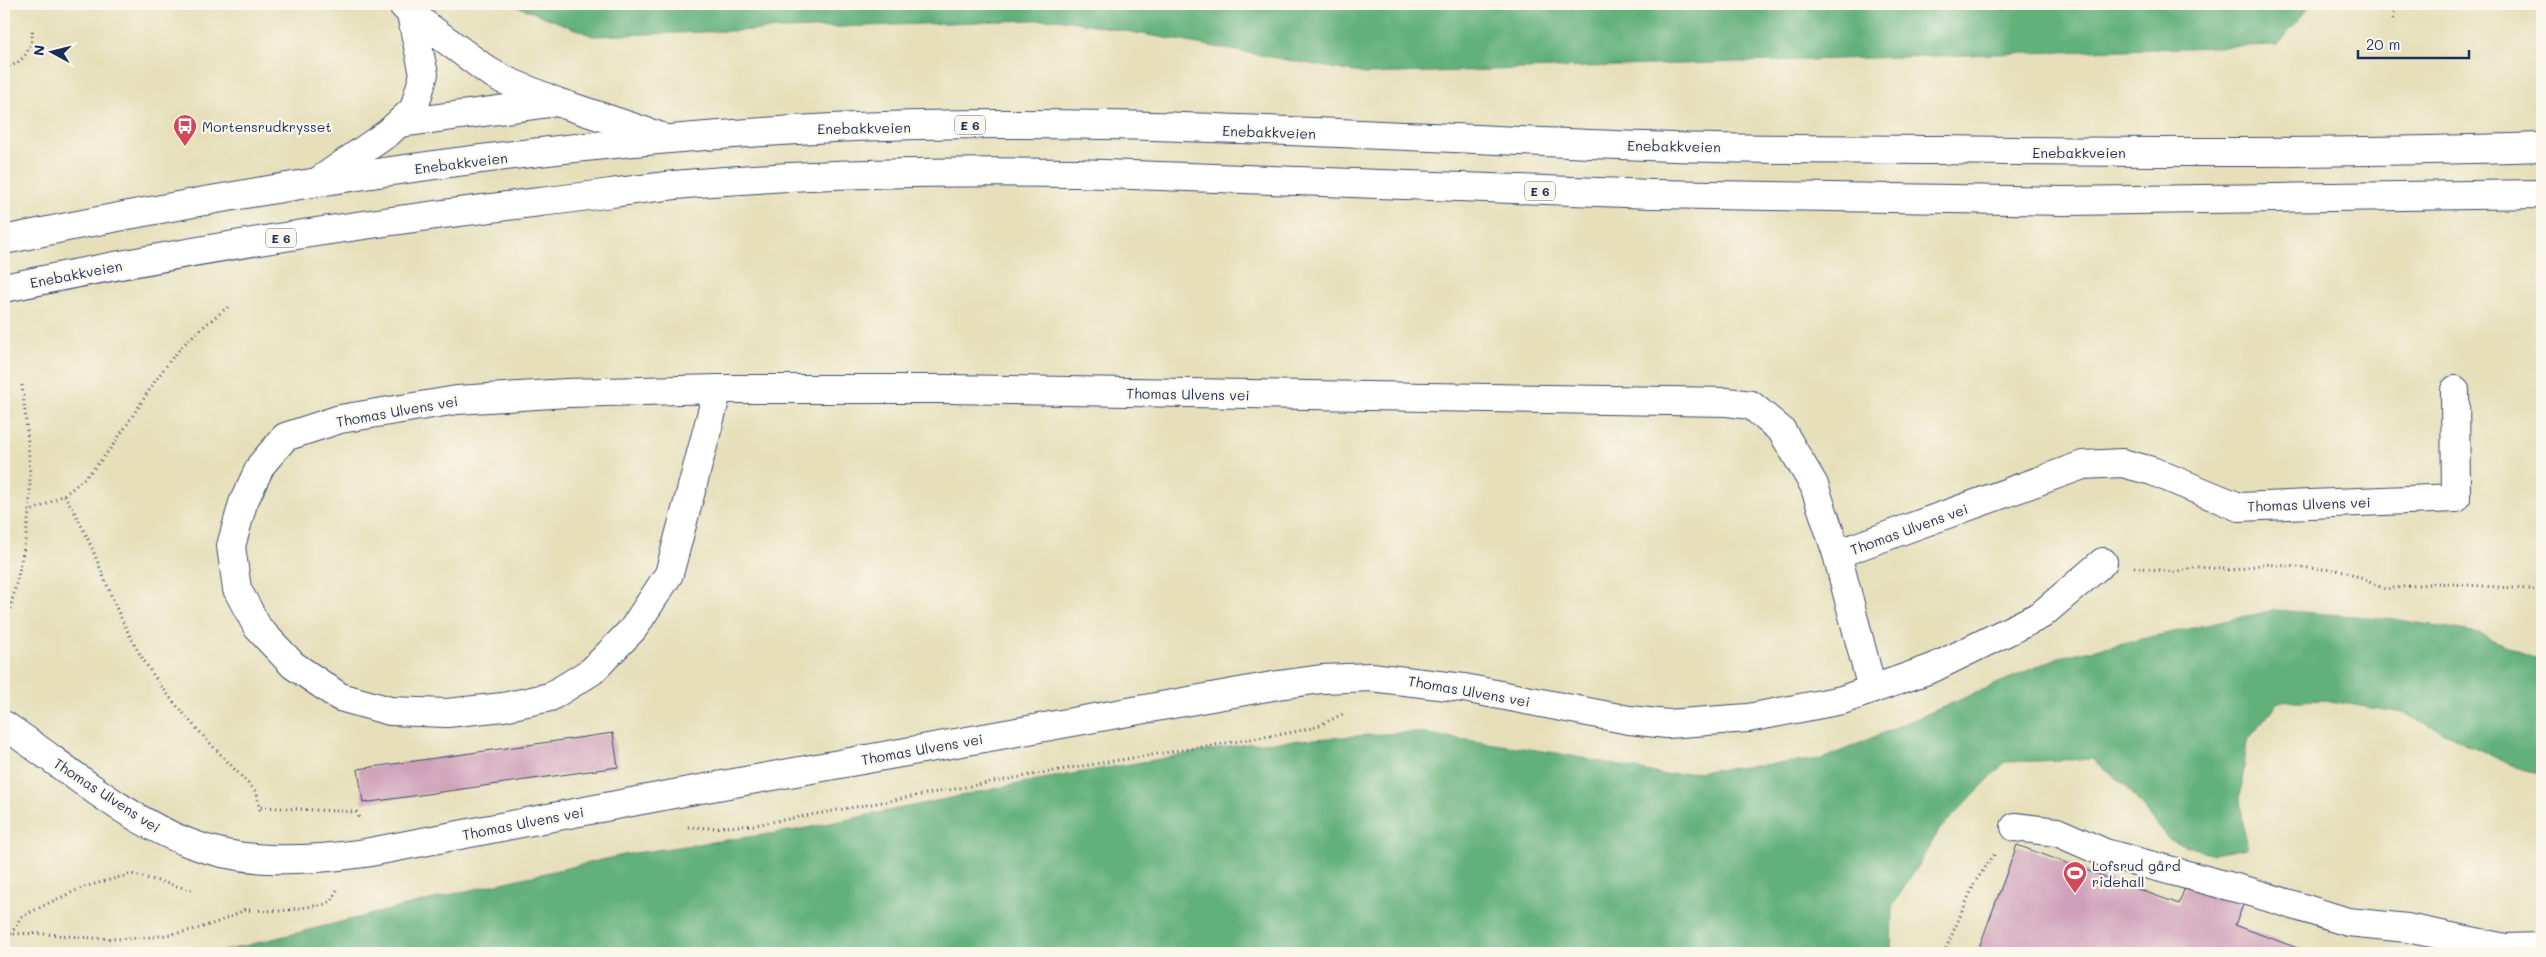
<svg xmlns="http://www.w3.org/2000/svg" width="2546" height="957" font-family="Mali,sans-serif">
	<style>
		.forest { fill: #62b07a; stroke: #3e706c }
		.building { fill: #cfa0b9 }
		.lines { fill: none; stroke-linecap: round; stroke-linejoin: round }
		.minor-casing { stroke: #39496c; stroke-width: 30 }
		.highway-casing { stroke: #39496c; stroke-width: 30 }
		.path { stroke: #39496c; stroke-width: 3; stroke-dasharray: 1 4; stroke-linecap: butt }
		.minor { stroke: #fff; stroke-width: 28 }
		.highway { stroke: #fff; stroke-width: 28 }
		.labels { text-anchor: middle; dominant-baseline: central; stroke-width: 4.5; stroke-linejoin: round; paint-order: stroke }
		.shield { fill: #fbf7ec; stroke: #5e6b89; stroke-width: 1 }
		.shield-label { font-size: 12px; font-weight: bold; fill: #1b2f5e }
		.poi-label { font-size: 14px; fill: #1b2f5e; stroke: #fbf7ec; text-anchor: start }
		.street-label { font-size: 14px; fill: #1b2f5e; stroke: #fbf7ec }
	</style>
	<rect width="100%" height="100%" fill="#fbf7ec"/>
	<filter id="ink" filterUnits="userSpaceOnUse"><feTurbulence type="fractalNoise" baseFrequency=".02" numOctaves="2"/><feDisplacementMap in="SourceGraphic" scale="10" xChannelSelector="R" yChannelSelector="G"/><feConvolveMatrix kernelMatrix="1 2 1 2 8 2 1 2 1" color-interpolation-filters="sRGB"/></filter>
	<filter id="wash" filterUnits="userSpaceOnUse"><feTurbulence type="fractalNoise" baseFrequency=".0096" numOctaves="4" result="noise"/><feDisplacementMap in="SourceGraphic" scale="20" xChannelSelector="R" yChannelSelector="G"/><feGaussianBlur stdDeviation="1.12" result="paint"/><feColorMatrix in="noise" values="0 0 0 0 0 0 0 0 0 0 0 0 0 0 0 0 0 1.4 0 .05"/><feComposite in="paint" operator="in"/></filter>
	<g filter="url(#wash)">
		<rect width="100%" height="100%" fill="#e6dfba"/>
		<g class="forest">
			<polygon points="512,4 2311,4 2278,45 1366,74 1059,19 593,36"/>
			<polygon points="2275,610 2394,619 2479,633 2542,662 2542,774 2509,764 2403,713 2324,700 2279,702 2247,741 2240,800 2247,848 2213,854 2169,840 2127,787 2092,759 2005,762 1940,829 1892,907 1891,953 216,953 458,893 628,854 797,830 1037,780 1247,744 1411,732 1557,753 1665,775 1823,759 2059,657"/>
		</g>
		<g id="blocks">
			<g class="building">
				<polygon points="613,733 618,767 363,803 358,769"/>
				<polygon points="2017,845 2179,904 2186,884 2243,905 2235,925 2311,953 1977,953"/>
			</g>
		</g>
	</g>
	<g filter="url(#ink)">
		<use href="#blocks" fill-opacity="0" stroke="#39496c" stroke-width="1"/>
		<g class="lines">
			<g class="minor-casing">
				<g id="minor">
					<polyline points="401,123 557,102"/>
					<polyline points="718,389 669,574 633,629 592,671 550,697 503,707 447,713 390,711 340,697 293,665 258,628 237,589 231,546 243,503 261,465 285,437 340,419 457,400 567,393 718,389 948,389 1727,402 1751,405 1782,431 1814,485 1837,554 1872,689"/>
					<polyline points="1837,554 2083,465 2122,463 2152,471 2239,507 2456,498 2455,390"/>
					<path d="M4 725C64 765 121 817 189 843 244 865 307 861 365 853L684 792 1278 685 1322 679 1371 677 1464 688 1629 720 1667 724 1748 718 1842 700 1933 668 2041 615 2103 562"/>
					<polyline points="2015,827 2057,832 2105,853 2251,892 2348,922 2407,928 2505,948 2542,947"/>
				</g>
			</g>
			<g class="highway-casing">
				<g id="highway">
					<polyline points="402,4 411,14 488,71 502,79 557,102 659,136"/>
					<polyline points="320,180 388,133 414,109 424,74 411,14"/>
					<path d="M4 240C270 184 542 143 815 129 1090 114 1371 137 1646 146 1744 150 1843 149 1941 150 2141 153 2342 154 2542 147"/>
					<path d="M4 288C181 251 360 223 540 202 585 197 630 190 675 185 808 173 943 171 1076 173L1652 194 2064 201 2542 194"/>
				</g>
			</g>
			<g class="path">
				<polyline points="2393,19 2397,4"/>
				<path d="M4 68C24 64 34 47 32 27"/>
				<path d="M64 495C94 540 106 592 132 640 163 699 212 744 257 793L260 813"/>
				<path d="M28 512C46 505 63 497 78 484 116 451 139 401 169 362 185 341 207 323 228 307"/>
				<polyline points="2134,567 2174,572 2198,567 2235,570 2264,564 2345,571 2385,589 2437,583 2542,590"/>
				<path d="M4 633C15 587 30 537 30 489 30 454 26 420 22 385"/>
				<polyline points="261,807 356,812 360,820"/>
				<polyline points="688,827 709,828 755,825 1076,767 1289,733 1316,727 1345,713"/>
				<polyline points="244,910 281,911 326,904 332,900 337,890"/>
				<polyline points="11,934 21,917 51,902 84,887 131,874 192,890"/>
				<path d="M4 935C32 931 63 936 92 938 143 941 198 935 244 910L245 907"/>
				<polyline points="1944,953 1975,882 1996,852"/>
			</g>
			<use href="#minor" class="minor"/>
			<use href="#highway" class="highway"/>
		</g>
	</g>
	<defs>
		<g id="bus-pin" transform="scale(1.25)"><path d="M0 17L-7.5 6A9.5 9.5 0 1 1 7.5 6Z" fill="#d1495b" stroke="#fbf7ec"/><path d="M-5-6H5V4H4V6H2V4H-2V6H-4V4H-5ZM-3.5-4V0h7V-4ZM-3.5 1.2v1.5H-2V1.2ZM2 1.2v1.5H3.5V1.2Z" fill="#fff"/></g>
		<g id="stadium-pin" transform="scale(1.25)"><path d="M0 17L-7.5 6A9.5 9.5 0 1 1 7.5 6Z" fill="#d1495b" stroke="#fbf7ec"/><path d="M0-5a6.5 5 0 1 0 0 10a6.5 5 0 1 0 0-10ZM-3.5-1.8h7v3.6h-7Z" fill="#fff"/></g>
	</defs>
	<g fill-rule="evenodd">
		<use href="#bus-pin" x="185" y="126"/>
		<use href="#stadium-pin" x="2075" y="873"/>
	</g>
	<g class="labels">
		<g class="shield">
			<rect x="955" y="115.5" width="30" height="19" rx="4"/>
			<rect x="1525" y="181.5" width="30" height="19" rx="4"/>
			<rect x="266" y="228.5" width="30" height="19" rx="4"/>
		</g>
		<g class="shield-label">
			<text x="970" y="125">E 6</text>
			<text x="1540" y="191">E 6</text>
			<text x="281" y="238">E 6</text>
		</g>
		<g class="poi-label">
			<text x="202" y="126">Mortensrudkrysset</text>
			<text x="2092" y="865">Lofsrud gård<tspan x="2092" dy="16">ridehall</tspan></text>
		</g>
		<g class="street-label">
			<text transform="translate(864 128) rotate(-1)">Enebakkveien</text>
			<text transform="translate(1269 132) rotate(2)">Enebakkveien</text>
			<text transform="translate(1674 146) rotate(1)">Enebakkveien</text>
			<text x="2079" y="152">Enebakkveien</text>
			<text transform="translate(461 163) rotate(-7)">Enebakkveien</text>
			<text transform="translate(76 274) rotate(-11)">Enebakkveien</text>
			<text transform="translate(1188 394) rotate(1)">Thomas Ulvens vei</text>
			<text transform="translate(397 411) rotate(-10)">Thomas Ulvens vei</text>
			<text transform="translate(2309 504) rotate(-2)">Thomas Ulvens vei</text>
			<text transform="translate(1909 529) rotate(-20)">Thomas Ulvens vei</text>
			<text transform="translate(1469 691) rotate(10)">Thomas Ulvens vei</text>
			<text transform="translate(922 749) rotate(-10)">Thomas Ulvens vei</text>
			<text transform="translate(107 795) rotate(33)">Thomas Ulvens vei</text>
			<text transform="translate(523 823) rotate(-11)">Thomas Ulvens vei</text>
		</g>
	</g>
	<rect width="2546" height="957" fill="none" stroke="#fbf7ec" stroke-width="20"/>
	<g transform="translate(52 52) rotate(277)" stroke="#fbf7ec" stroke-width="4" paint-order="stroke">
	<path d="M0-4L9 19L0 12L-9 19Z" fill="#1b2f5e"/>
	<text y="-8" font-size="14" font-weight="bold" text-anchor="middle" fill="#1b2f5e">N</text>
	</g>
	<path d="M2358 50v8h111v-8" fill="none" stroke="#1b2f5e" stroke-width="2.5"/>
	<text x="2366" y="50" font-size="15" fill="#1b2f5e" stroke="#fbf7ec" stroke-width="4" paint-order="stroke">20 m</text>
</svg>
